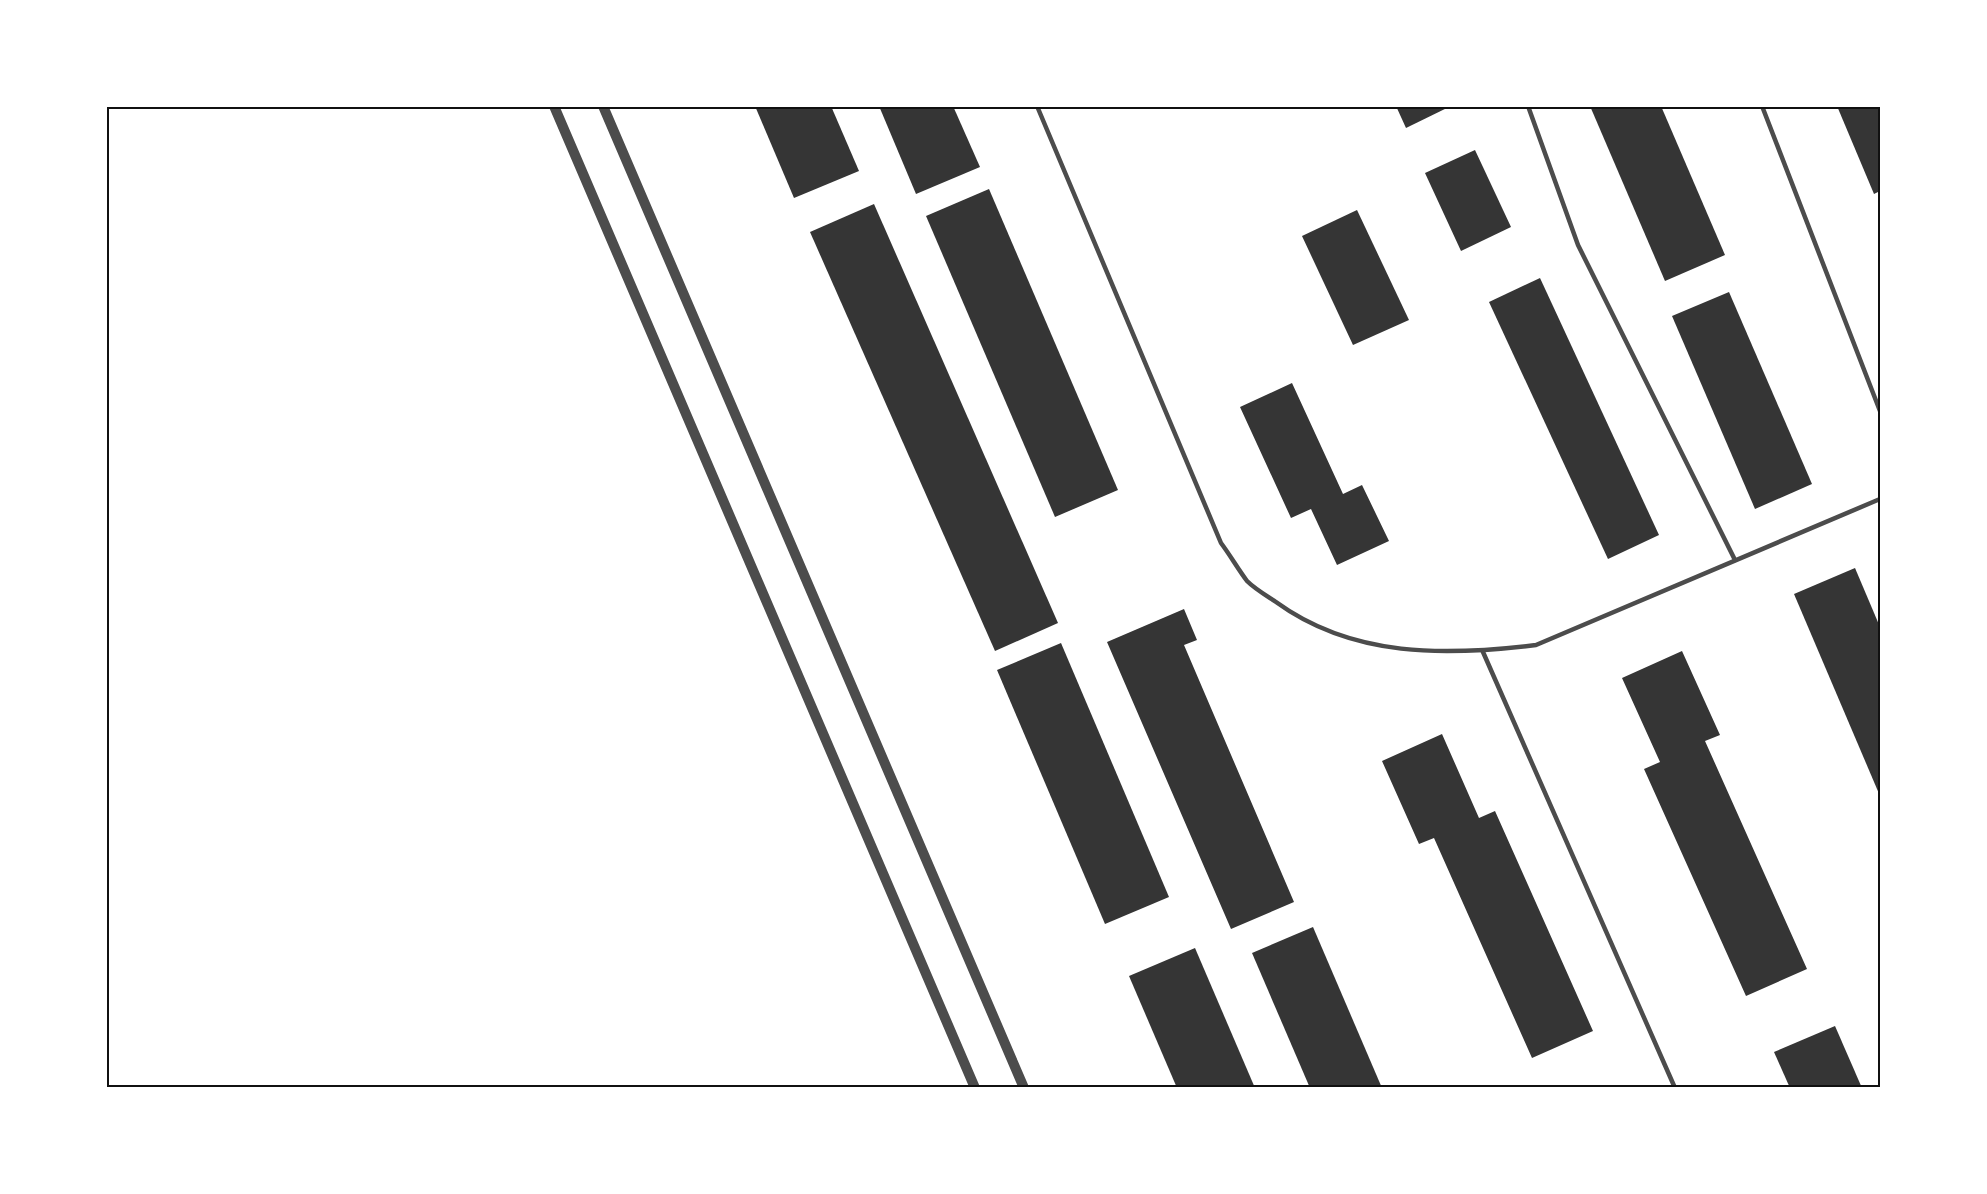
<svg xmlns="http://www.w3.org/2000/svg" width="1987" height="1194" font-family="Lato,sans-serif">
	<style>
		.building { fill: #353535 }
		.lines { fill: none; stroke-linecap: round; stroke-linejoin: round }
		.service { stroke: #4c4c4c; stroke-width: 4.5 }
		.tertiary { stroke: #4c4c4c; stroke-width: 10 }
		.neatline { fill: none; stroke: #111; stroke-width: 2 }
	</style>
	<rect width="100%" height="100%" fill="#fff"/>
	<g class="building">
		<polygon points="755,106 831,106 859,171 794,198"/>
		<polygon points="879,106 953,106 980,167 916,194"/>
		<polygon points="1396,106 1451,106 1406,128"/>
		<polygon points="1590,106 1661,106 1725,255 1665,281"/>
		<polygon points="1837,106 1880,106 1880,191 1874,194"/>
		<polygon points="1475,150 1511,227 1461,251 1425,173"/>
		<polygon points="989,189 1118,490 1055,517 926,216"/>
		<polygon points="874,204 1058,623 995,651 810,232"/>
		<polygon points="1357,210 1409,320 1353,345 1302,236"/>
		<polygon points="1540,278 1659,535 1608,559 1489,302"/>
		<polygon points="1729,292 1812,484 1755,509 1672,316"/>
		<polygon points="1292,383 1343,494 1362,485 1389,541 1337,565 1311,509 1291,518 1240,407"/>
		<polygon points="1855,568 1880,627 1880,796 1794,594"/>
		<polygon points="1184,609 1197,640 1184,645 1294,902 1231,929 1107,642"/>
		<polygon points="1061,643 1169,897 1105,924 997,670"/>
		<polygon points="1682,651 1720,735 1705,741 1807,969 1746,996 1644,769 1660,762 1622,678"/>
		<polygon points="1442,734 1479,818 1495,811 1593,1031 1532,1058 1434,838 1419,844 1382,761"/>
		<polygon points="1313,927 1382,1088 1310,1088 1252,953"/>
		<polygon points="1195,948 1255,1088 1177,1088 1129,976"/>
		<polygon points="1835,1026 1862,1088 1790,1088 1774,1052"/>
	</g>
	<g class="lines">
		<g class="service">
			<path d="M1037 106 1221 543C1230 555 1238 569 1247 581 1255 589 1267 596 1276 602 1353 658 1446 656 1536 645L1880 499"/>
			<polyline points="1528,106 1578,245 1735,560"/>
			<polyline points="1762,106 1880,411"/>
			<polyline points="1483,652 1675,1088"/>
		</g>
		<g class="tertiary">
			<polyline points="554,106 975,1088"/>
			<polyline points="603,106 1024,1088"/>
		</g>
	</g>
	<rect width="1987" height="1194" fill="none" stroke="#ffffff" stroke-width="216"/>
	<rect x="108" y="108" width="1771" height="978" class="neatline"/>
</svg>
